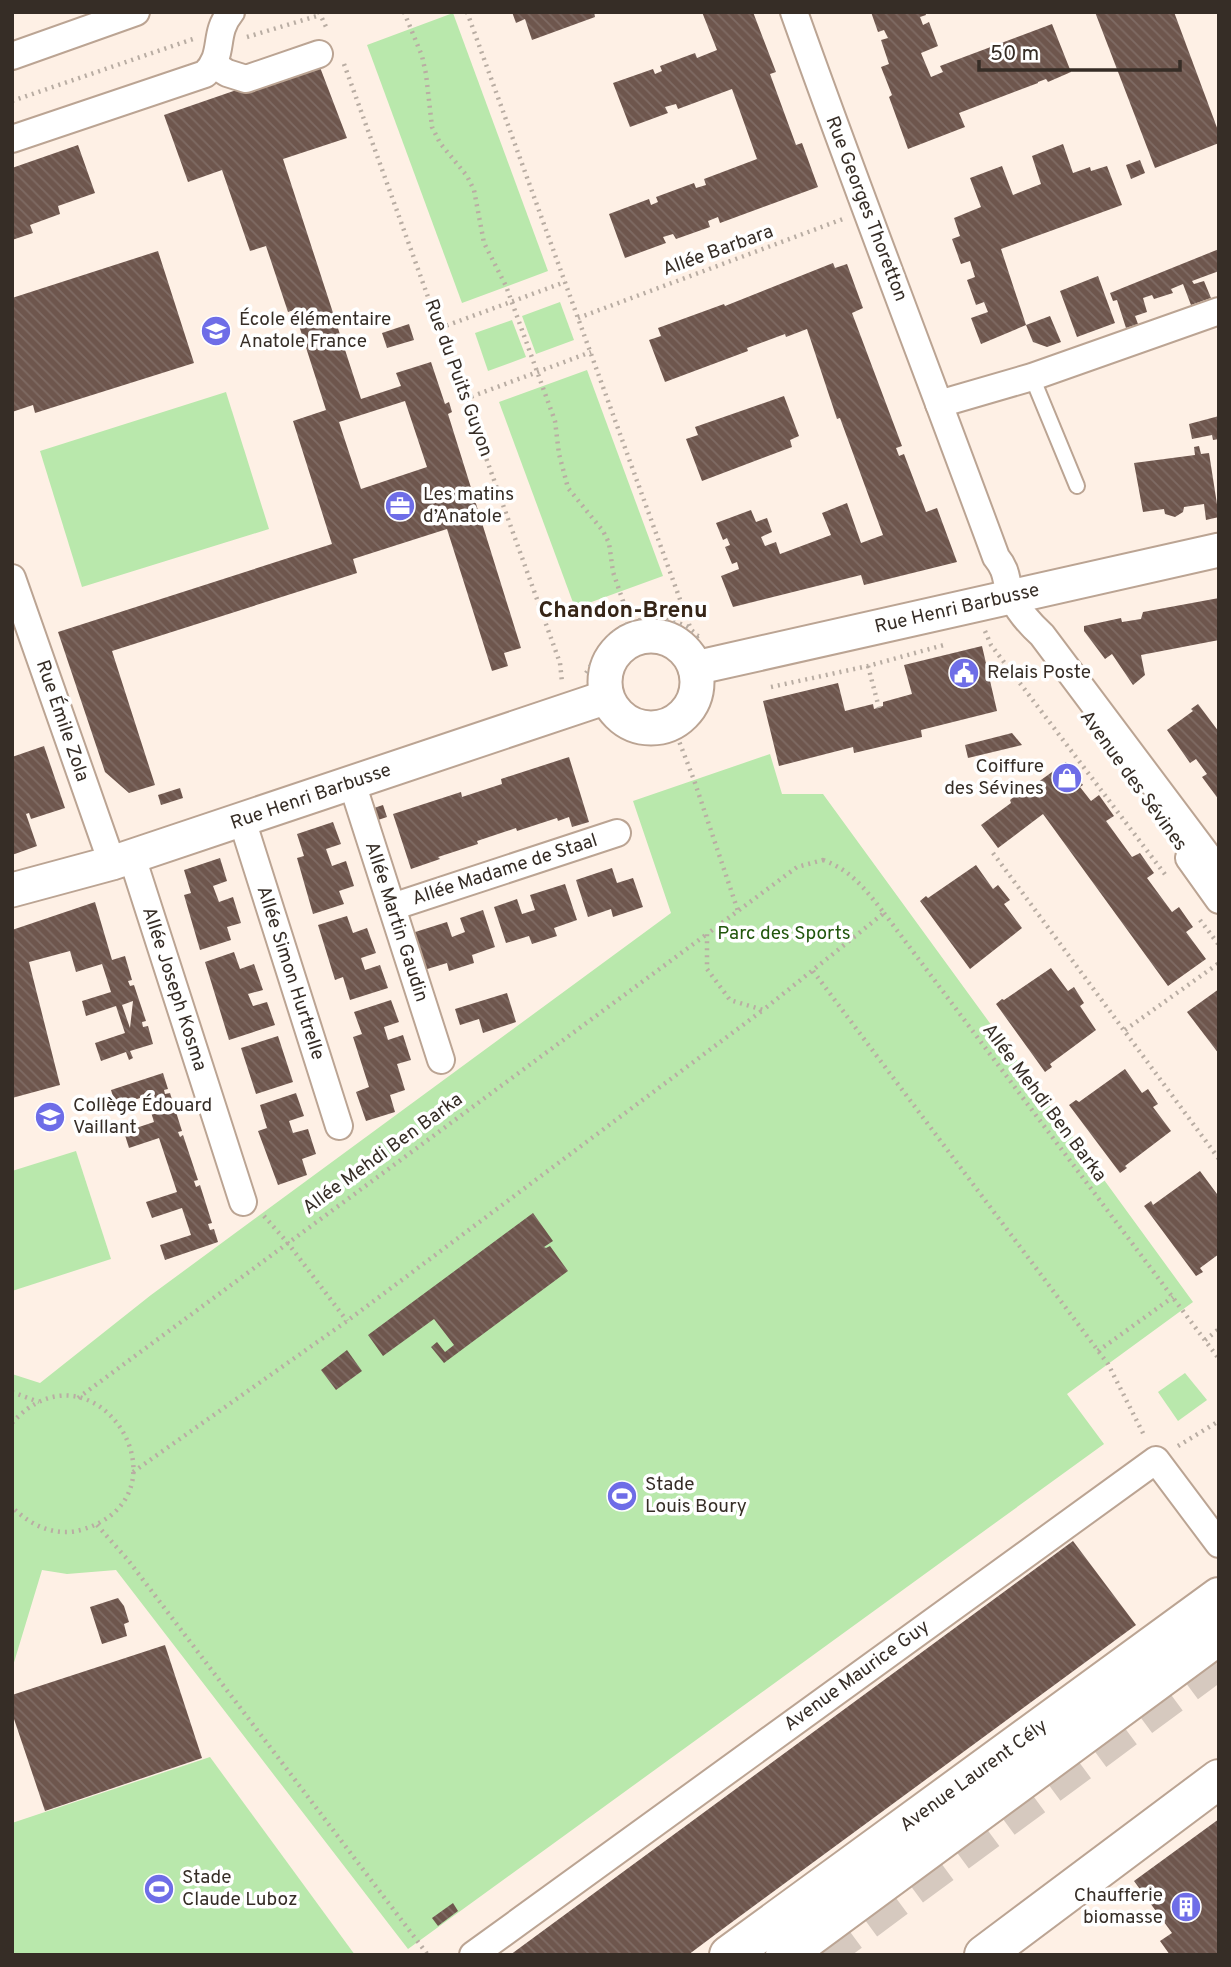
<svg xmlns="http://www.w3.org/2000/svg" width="1231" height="1967" font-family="Overpass,sans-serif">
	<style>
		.green { fill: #b9e8ac }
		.building { fill: url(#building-back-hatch); fill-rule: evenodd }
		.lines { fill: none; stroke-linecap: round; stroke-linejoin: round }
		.trunk-tunnel { stroke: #d6c9bf; stroke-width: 38; stroke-dasharray: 38 19; stroke-linecap: butt }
		.service-casing { stroke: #bba493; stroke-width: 18 }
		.minor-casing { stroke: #bba493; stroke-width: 30 }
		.tertiary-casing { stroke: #bba493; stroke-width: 37 }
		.primary-casing { stroke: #bba493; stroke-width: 42 }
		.trunk-casing { stroke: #bba493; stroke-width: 42 }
		.path { stroke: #b9ada3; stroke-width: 4.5; stroke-dasharray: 2 5; stroke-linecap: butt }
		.service { stroke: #fff; stroke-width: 14 }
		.minor { stroke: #fff; stroke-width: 26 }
		.tertiary { stroke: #fff; stroke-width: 33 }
		.primary { stroke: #fff; stroke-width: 38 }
		.trunk { stroke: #fff; stroke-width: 38 }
		.labels { text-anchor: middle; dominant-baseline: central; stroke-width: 7; stroke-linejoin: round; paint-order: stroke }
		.street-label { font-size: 19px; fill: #362d26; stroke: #fff }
		.poi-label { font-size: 19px; fill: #362d26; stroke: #fff; text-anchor: start }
		.park-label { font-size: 19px; fill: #21560c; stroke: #fff }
		.quarter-label { font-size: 23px; font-weight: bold; fill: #362517; stroke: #fff }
	</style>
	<defs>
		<pattern id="building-back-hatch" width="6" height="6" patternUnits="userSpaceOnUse" patternTransform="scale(1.75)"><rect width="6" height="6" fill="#6e564d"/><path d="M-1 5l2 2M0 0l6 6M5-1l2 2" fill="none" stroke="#7f6b64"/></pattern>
	</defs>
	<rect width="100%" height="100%" fill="#fef0e5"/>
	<g class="green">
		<polygon points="453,13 548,271 462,303 367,45"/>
		<polygon points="560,302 574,340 536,354 522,316"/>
		<polygon points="512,320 526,357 488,371 475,333"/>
		<polygon points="587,370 663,576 575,608 499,402"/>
		<polygon points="226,392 269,529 82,587 40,451"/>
		<polygon points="770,754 782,794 823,794 1193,1302 1067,1394 1104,1444 408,1949 116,1570 67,1574 42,1570 12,1669 12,1374 40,1383 151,1295 671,913 633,801"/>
		<polygon points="76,1151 111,1259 12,1291 12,1171"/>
		<polygon points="1185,1373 1207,1400 1178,1421 1158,1392"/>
		<polygon points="210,1757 355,1955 12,1955 12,1823"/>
	</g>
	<g class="building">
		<polygon points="512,12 594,12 595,17 532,40 525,19 516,23"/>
		<polygon points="702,12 753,12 776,72 770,74 796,145 802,143 818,187 720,223 718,217 708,221 710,227 676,239 673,234 663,237 666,243 625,258 609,214 649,199 651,205 658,202 656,197 694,183 696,188 706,185 704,179 757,159 732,89 678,109 676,104 665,107 668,113 630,127 613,83 653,69 655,74 662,71 660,66 695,53 697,58 717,50"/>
		<polygon points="871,12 925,12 926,15 920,17 923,25 929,22 938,46 921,53 931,77 943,72 940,66 1052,24 1071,72 1048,82 1046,79 1038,82 1038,83 959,113 965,127 908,149 889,97 892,95 881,67 889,64 881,40 888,38 884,30 878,32"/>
		<polygon points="1095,12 1174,12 1219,133 1219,143 1155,168"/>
		<path d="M318 62 347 138 283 159 361 399 401 386 396 373 431 362 445 404 449 402 452 412 448 414 521 648 504 653 508 666 492 671 447 529 353 559 357 573 112 651 155 785 129 793 105 772 58 632 332 544 293 421 326 410 294 310 288 312 266 246 250 251 222 170 188 182 164 115ZM405 401 427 467 361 489 339 422Z"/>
		<polygon points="1063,144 1073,173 1090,167 1091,171 1107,166 1122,205 1001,249 1026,325 981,344 971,318 988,312 984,302 976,305 967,280 975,277 970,261 961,264 952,239 960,236 954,218 981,207 970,178 1002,166 1013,195 1041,184 1032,156"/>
		<polygon points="78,145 95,193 58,206 60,214 30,225 33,233 12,240 12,168"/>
		<polygon points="1140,160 1145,173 1131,179 1126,165"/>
		<polygon points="1219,249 1219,271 1192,281 1194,284 1204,281 1211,298 1191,305 1183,284 1171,289 1173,293 1154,299 1152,295 1143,298 1147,312 1135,316 1138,324 1126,328 1117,300 1113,301 1110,293"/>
		<polygon points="158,251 194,363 35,413 33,405 12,412 12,298"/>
		<polygon points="833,263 835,268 847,264 863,308 852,313 902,446 896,448 899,456 904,454 926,512 937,508 957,562 864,585 861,575 733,607 721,576 739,569 737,562 732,564 725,547 730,545 727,538 723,540 716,523 751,510 756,522 767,518 772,532 761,537 765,546 776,542 780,554 831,535 822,513 847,503 861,543 883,535 840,418 837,419 807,329 786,337 785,334 747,348 748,351 665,382 649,340 661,336 658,328 724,304 725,306"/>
		<polygon points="1098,276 1115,323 1077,337 1060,291"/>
		<polygon points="1050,316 1061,342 1047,347 1033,342 1026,325"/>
		<polygon points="409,324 414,340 387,348 382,333"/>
		<polygon points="784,396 799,436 790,440 792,447 702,481 686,439 698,435 695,427"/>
		<polygon points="1219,416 1219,439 1213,440 1212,435 1192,439 1189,424"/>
		<polygon points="1199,446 1201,454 1209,453 1219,517 1206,520 1204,504 1184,507 1183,512 1175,517 1165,514 1164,509 1143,512 1134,463 1195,455 1194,447"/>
		<polygon points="1219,598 1219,640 1141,655 1145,675 1133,685 1112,654 1105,659 1084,631 1084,626 1121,618 1122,622 1141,619 1143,612"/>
		<polygon points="982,646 997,711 921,730 922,737 854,753 853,747 779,766 763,701 838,683 845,711 873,704 874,709 883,706 883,702 912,694 904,665"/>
		<polygon points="1198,704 1219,732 1219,800 1202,777 1207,774 1196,759 1190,763 1167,730 1193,711 1191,709"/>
		<polygon points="1012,733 1022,745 968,758 965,745"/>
		<polygon points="44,746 65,808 31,819 29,813 26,814 37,846 12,855 12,757"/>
		<polygon points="569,757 589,822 572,827 569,817 558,821 557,818 517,831 516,828 477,841 478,844 438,857 440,859 411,869 393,814 461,792 462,797 502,784 501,779"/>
		<polygon points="1066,762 1083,785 1080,787 1091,801 1099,795 1114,816 1106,821 1132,857 1140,853 1154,873 1147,878 1172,912 1179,907 1193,927 1186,932 1206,959 1168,986 1043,814 998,848 981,825 1011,803 1010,800 1032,783 1034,785"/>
		<polygon points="180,788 183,798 161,805 158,795"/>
		<polygon points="383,805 387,817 378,820 374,808"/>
		<polygon points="333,822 341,844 326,849 332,866 346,861 354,886 339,891 344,904 313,914 297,858 304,856 297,834"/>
		<polygon points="220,858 227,881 213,886 219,902 233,897 241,923 227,927 231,940 200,950 184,895 191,893 184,870"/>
		<polygon points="976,865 993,889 998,885 1010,900 1004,904 1022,928 970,969 920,901 926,896 928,898"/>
		<polygon points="612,868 617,883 633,878 643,907 613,917 611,909 588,917 576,880"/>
		<polygon points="565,884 577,920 554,928 557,936 532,944 529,936 506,943 494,907 517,899 522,914 535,910 530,895"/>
		<path d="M95 902 112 960 125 956 132 980 128 981 130 986 134 985 146 1021 142 1022 143 1027 148 1026 153 1044 130 1051 133 1058 129 1060 126 1052 101 1061 95 1043 125 1033 116 1006 86 1016 82 1001 111 992 102 964 76 972 70 951 29 962 60 1085 12 1098V930ZM133 1001 130 1028 122 1005Z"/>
		<polygon points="483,910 495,947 472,955 474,963 449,971 447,963 424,970 412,933 447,922 452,937 465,932 460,918"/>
		<polygon points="347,916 353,933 367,928 376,953 361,958 365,970 380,965 388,988 350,1000 343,977 335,980 318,925"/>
		<polygon points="234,952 240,969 254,964 263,990 248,994 253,1006 267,1002 275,1025 229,1040 205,962"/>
		<polygon points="1051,968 1068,991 1074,987 1084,1003 1080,1006 1096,1030 1050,1064 1052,1067 1045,1072 996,1004 1002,999 1004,1000"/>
		<polygon points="1219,989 1219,1054 1187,1012"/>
		<polygon points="507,993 516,1022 483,1033 479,1019 460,1025 455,1009"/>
		<polygon points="391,1000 399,1022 384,1027 388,1040 403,1035 411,1060 397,1064 405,1090 390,1095 395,1112 366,1121 356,1092 369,1087 353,1037 362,1034 354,1012"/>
		<polygon points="278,1036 293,1082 256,1094 241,1048"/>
		<polygon points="1125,1069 1142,1093 1148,1089 1158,1104 1153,1107 1171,1131 1125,1166 1127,1168 1120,1173 1069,1105 1076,1100 1079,1102"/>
		<polygon points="163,1073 168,1089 164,1090 165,1094 170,1093 182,1131 178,1132 180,1137 183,1135 198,1180 194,1181 196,1187 200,1185 212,1223 208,1224 210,1230 214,1229 218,1242 165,1260 160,1245 191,1235 182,1208 152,1218 146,1202 177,1192 159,1138 129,1148 124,1132 154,1122 146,1096 116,1106 111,1090"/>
		<polygon points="296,1093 304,1116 289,1121 293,1133 308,1129 316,1154 302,1159 307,1175 278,1185 258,1131 267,1128 260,1105"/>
		<polygon points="1200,1171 1217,1194 1219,1193 1219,1254 1200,1268 1203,1272 1196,1276 1144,1206 1151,1201 1153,1205"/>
		<polygon points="533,1213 553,1241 544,1247 546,1248 550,1246 568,1271 444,1363 431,1347 437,1342 445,1352 454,1345 434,1319 383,1356 368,1335"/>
		<polygon points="347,1350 362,1371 336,1390 321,1370"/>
		<polygon points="1073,1541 1136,1625 724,1928 688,1955 510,1955"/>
		<polygon points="118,1598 124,1606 129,1622 124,1624 127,1636 102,1644 90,1607"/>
		<polygon points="165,1645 202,1758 45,1811 12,1713 12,1695"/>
		<polygon points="1219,1819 1219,1955 1170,1955 1160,1941 1172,1933 1134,1881"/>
		<polygon points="453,1903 458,1911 438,1926 432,1918"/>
	</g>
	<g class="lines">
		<polyline class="trunk-tunnel" points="820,1955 1219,1660"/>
		<g class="service-casing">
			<polyline id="service" points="1032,377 1077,486"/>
		</g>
		<g class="minor-casing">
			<g id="minor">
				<path d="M794 12C859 195 929 375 996 557 1010 574 1004 583 1013 599 1020 613 1031 625 1042 635L1219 871"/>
				<polyline points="12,56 136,12"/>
				<polyline points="214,65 227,73 246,79 319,54"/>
				<path d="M12 139 205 74C226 53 212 35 231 12"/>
				<polyline points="939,404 1032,377 1219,311"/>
				<polyline points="12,578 112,863"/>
				<polyline points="352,783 441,1060"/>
				<polyline points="242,820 339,1126"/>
				<polyline points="132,857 243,1202"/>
				<polyline points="1189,858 1219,900"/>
				<polyline points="392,907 617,833"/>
				<polyline points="473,1955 1156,1460 1219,1544"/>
			</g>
		</g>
		<g class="tertiary-casing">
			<g id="tertiary">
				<circle cx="651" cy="682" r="46"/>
				<polyline points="695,668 1219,550"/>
				<polyline points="12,890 112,863 607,697"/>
			</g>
		</g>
		<g class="primary-casing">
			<g id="primary">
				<polyline points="729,1955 1219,1597"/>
				<polyline points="984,1955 1219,1779"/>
			</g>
		</g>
		<g class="trunk-casing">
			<polyline id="trunk" points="785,1955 1219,1635"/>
		</g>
		<g class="path">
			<polyline points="319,12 328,31"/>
			<polyline points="404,12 422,56 426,74 432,127 440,143 467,176 474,190 484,243 506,286 555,421 559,454 568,488 603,531 609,543 613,572 624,604"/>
			<polyline points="467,12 690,627"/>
			<polyline points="247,37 320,15"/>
			<polyline points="344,64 560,663 562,682"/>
			<polyline points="12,101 193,39"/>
			<polyline points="578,318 843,219"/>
			<polyline points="440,328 565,282"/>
			<polyline points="465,399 591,352"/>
			<polyline points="985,631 991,645 1167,877"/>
			<polyline points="868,666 879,708"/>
			<path d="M586 673C594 662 601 645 611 635 634 613 677 613 698 636L701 635"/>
			<polyline points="771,687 868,666 944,645"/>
			<polyline points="672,723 694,780 738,911"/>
			<polyline points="993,853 1219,1159"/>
			<path d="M823 860C851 870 866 890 884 913L763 1010 730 1000 707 969V934L797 867Z"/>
			<polyline points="884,913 1219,1359"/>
			<polyline points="1200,920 1219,945"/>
			<polyline points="813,971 1108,1364 1145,1437"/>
			<polyline points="1125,1030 1219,963"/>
			<polyline points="264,1216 287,1242 347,1321"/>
			<polyline points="1205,1340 1219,1329"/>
			<polyline points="1098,1351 1173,1297"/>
			<polyline points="12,1392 39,1402"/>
			<polyline points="78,1398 707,934"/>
			<path d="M12 1423C94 1332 196 1493 84 1529 57 1538 31 1526 12 1507"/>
			<polyline points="1178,1446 1219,1421"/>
			<polyline points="133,1472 347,1321 763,1010"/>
			<polyline points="97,1525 128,1560 428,1955"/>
		</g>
		<use href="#service" class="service"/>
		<use href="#minor" class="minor"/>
		<use href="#tertiary" class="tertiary"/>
		<use href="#primary" class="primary"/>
		<use href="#trunk" class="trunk"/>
	</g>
	<defs>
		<g id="school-disc" transform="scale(1.575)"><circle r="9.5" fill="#6e6de7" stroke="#fff"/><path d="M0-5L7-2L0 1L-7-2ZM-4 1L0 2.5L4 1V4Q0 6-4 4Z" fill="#fff"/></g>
		<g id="office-disc" transform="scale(1.575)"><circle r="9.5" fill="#6e6de7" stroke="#fff"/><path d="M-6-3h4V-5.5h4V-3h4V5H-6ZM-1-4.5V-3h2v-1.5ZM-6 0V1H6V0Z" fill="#fff"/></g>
		<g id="civic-disc" transform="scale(1.575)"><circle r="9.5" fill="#6e6de7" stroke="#fff"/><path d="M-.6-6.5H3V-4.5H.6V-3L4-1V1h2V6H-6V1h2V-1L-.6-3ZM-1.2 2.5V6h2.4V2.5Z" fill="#fff"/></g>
		<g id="shop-disc" transform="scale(1.575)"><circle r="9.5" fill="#6e6de7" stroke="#fff"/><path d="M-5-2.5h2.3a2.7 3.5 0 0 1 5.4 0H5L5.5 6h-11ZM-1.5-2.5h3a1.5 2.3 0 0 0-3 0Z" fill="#fff"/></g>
		<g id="stadium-disc" transform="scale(1.575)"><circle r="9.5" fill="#6e6de7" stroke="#fff"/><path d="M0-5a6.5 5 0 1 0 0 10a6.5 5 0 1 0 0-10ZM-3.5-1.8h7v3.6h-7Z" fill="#fff"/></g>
		<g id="building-disc" transform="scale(1.575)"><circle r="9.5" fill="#6e6de7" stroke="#fff"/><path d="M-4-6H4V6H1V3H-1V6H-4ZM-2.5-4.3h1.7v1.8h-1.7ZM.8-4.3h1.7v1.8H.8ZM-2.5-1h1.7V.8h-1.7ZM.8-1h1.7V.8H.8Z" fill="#fff"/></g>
	</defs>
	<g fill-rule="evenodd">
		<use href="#school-disc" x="216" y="331"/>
		<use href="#office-disc" x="400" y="506"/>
		<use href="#civic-disc" x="964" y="673"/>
		<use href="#shop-disc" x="1067" y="778"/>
		<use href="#school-disc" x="50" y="1117"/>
		<use href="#stadium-disc" x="622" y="1496"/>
		<use href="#stadium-disc" x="159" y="1889"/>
		<use href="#building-disc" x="1186" y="1907"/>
	</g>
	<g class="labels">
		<g class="street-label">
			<text transform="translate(866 209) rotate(69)">Rue Georges Thoretton</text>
			<text transform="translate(718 251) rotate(-20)">Allée Barbara</text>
			<text transform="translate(458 378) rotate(70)">Rue du Puits Guyon</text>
			<text transform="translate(957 609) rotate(-13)">Rue Henri Barbusse</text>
			<text transform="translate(62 721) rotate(71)">Rue Émile Zola</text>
			<text transform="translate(1133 781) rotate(54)">Avenue des Sévines</text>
			<text transform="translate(311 797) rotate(-19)">Rue Henri Barbusse</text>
			<text transform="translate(505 870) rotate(-18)">Allée Madame de Staal</text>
			<text transform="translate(396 922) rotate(72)">Allée Martin Gaudin</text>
			<text transform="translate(290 973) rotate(72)">Allée Simon Hurtrelle</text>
			<text transform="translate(174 989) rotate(72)">Allée Joseph Kosma</text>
			<text transform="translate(1044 1103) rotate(53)">Allée Mehdi Ben Barka</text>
			<text transform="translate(383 1154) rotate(-36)">Allée Mehdi Ben Barka</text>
			<text transform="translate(857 1676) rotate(-36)">Avenue Maurice Guy</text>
			<text transform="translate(974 1776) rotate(-36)">Avenue Laurent Cély</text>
		</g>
		<g class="poi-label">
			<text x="239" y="320">École élémentaire<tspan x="239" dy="22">Anatole France</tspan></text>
			<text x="423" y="495">Les matins<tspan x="423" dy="22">d’Anatole</tspan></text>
			<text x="987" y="673">Relais Poste</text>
			<text x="1044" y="767" text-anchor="end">Coiffure<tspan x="1044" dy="22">des Sévines</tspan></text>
			<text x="73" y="1106">Collège Édouard<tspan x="73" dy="22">Vaillant</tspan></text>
			<text x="645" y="1485">Stade<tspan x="645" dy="22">Louis Boury</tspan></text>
			<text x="182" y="1878">Stade<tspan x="182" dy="22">Claude Luboz</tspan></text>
			<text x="1163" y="1896" text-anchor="end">Chaufferie<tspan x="1163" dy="22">biomasse</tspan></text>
		</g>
		<g class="park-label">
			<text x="784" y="934">Parc des Sports</text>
		</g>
		<g class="quarter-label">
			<text x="623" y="611">Chandon-Brenu</text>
		</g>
	</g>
	<rect width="1231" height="1967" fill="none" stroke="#362d26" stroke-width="28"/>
	<path d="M979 60v10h201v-10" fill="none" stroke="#362d26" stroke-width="3.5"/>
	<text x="990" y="60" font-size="21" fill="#362d26" stroke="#ffffff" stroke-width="5" paint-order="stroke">50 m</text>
</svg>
